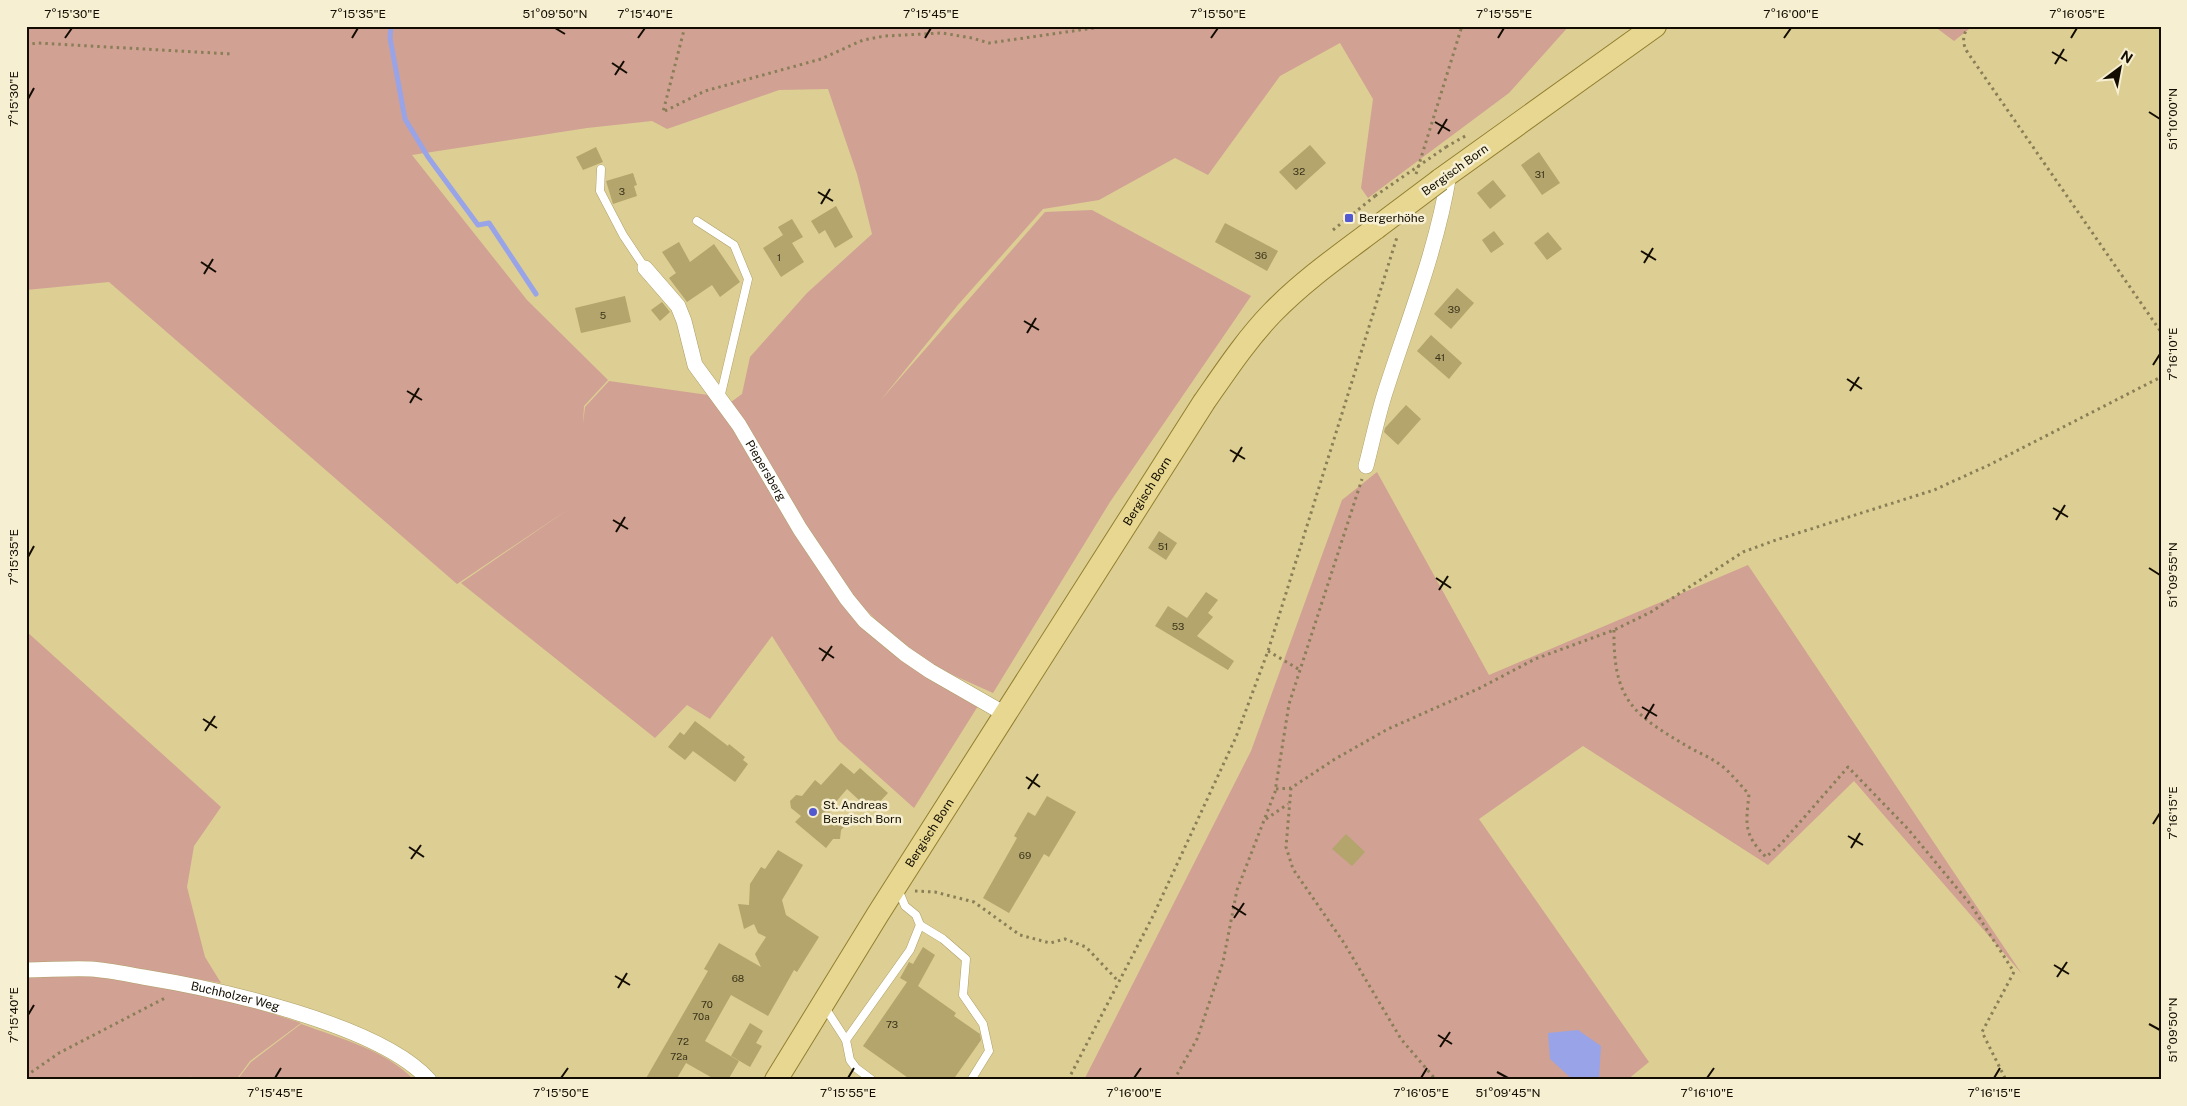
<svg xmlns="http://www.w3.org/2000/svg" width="2187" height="1106" font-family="'Public Sans',sans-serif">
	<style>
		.green { fill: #d1a194 }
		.water { fill: #98a4e7 }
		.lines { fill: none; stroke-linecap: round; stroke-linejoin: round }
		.stream { stroke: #98a4e7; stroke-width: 5 }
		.building { fill: #b3a56b }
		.service-casing { stroke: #afa067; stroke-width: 9 }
		.minor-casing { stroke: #afa067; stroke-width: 16 }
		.primary-casing { stroke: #927f2f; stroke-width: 24 }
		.path { stroke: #897e56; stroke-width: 3; stroke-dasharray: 2.5 4; stroke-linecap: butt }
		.service { stroke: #fff; stroke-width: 8 }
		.minor { stroke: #fff; stroke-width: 15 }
		.primary { stroke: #e7d791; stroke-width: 22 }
		.primary-bridge-casing { stroke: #927f2f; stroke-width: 24; stroke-linecap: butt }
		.path-bridge { stroke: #897e56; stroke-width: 3; stroke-dasharray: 2.5 4; stroke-linecap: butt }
		.primary-bridge { stroke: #e7d791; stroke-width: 22 }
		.ticks { fill: none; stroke: #120d00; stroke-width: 2 }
		.poi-dot { fill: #5259d0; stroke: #f6efd2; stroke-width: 2 }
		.labels { text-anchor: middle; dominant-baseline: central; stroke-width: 5; stroke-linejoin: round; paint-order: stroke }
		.number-label { font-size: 10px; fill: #3a331b }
		.street-label { font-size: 12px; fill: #120d00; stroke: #f6efd2 }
		.poi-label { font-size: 12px; fill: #120d00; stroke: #f6efd2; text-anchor: start }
		.neatline { fill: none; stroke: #120d00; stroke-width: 2 }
		.ticks-label { font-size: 12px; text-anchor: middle; fill: #120d00 }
	</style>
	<rect width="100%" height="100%" fill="#ddce93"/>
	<g class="green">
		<polygon points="26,26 377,26 378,28 379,26 1569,26 1509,93 1368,198 1361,188 1373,99 1340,43 1280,76 1208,175 1175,158 1099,200 1043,209 957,306 880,401 1045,212 1092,210 1251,296 1110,502 993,693 933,666 890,634 849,593 803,524 731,402 742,394 750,357 807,293 872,234 857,174 828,89 779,90 667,129 652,121 587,128 412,155 527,300 608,380 584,406 583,424 585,407 609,381 708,395 732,428 794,532 841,602 978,706 914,808 838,740 772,636 710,719 687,705 655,738 461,583 570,508 457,584 109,282 26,290"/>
		<polygon points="1934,26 1973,26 1954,41"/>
		<polygon points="1377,472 1489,675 1748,565 2022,974 1854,781 1768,865 1583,746 1479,819 1649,1062 1627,1080 1084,1080 1251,751 1342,500"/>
		<polygon points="26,631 221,807 194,846 187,887 205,957 221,983 93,962 26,963"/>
		<polygon points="89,973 203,991 301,1023 250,1061 236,1080 203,1080 189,1076 200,1080 26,1080 26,977"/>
		<path d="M301 1024C339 1038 386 1050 414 1080H237L251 1062Z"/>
	</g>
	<polygon class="water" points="1578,1030 1601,1046 1599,1079 1573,1080 1550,1059 1548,1033"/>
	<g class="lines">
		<polyline class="stream" points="391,26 390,38 405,119 428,157 478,225 489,223 536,294"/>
	</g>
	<g class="building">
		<polygon points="1310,145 1326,163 1296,190 1279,172"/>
		<polygon points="596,147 603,162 583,170 576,157"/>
		<polygon points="1539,152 1560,183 1542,195 1521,165"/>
		<polygon points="633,173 637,185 634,186 637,196 613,204 606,181"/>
		<polygon points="1493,180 1506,196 1490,209 1477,193"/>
		<polygon points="836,206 853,237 835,248 825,230 819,234 811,221"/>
		<polygon points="792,219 803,237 792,243 804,262 781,277 763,248 783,235 778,227"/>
		<polygon points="1225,223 1278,251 1267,271 1215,242"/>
		<polygon points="1494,231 1504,244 1491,253 1482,240"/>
		<polygon points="1548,232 1562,249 1547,260 1534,243"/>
		<polygon points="679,242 690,262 714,244 740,282 720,297 712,285 687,302 669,278 676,273 662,252"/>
		<polygon points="1457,288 1474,303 1451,329 1434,314"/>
		<polygon points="625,296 631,322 581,333 575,308"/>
		<polygon points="662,302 670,312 660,321 651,310"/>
		<polygon points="1431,335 1462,363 1449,379 1417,351"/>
		<polygon points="1406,405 1421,419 1398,445 1384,432 1385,428"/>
		<polygon points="1159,531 1177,543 1166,560 1148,548"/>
		<polygon points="1206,592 1218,600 1208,613 1213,617 1197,636 1234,661 1228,670 1155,626 1168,606 1187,618"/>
		<polygon points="695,721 728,746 729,744 745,757 743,760 748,764 735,782 693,751 685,760 668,747 680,732 684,735"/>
		<polygon points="841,763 854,774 860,768 888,793 871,811 847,789 828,811 845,826 841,830 840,839 833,839 826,848 795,822 801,816 791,808 790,801 796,795 802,796 815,780 821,785"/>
		<polygon points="1047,796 1076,812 1049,857 1044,854 1009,913 983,898 1017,838 1014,836 1028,812 1035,816"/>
		<polygon points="1346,834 1365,852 1352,866 1332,849"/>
		<polygon points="778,850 803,865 782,900 786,915 819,937 797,972 794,970 768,1016 731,995 705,1041 739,1061 728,1080 716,1080 686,1063 676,1080 645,1080 708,971 704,969 719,943 761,967 755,954 766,937 758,933 754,924 744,929 738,904 749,905 750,884 761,867 765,869"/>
		<polygon points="923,947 935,955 918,986 956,1013 954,1016 980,1034 981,1040 953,1080 911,1080 863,1046 907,982 900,978 909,962 913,964"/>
		<polygon points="750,1023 763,1031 756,1043 762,1046 750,1067 731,1056"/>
	</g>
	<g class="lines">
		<g class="service-casing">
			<g id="service">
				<polyline points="601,169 600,191 623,235 645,268"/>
				<polyline points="697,221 734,245 748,279 720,398"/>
				<polyline points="920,925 943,939 966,959 963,995 983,1024 989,1051 971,1080"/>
				<polyline points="824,1006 846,1040 850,1060 856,1068 872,1080"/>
				<polyline points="846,1040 910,950 920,925 916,915 905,906 898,889"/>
			</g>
		</g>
		<g class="minor-casing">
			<g id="minor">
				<path id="s1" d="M645 268 678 306 684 321 695 365 739 425 800 529 847 599 865 621 905 654 930 671 1005 714"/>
				<path d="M1366 466C1372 443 1377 419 1384 396 1407 323 1437 250 1449 174"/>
				<path id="s2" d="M26 970C48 970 69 968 91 969 108 970 126 974 143 977 217 989 379 1024 429 1080"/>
			</g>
		</g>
		<g class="primary-casing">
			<g id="primary">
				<polyline points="1440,180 1655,26"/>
				<path id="s3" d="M776 1080 878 914 1204 402C1225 372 1246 340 1272 313 1303 281 1340 255 1376 228"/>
			</g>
		</g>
		<g class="path">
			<polyline points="685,26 663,112 705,91 821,59 863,40 885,36 942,33 972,38 989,43 1108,26"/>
			<path d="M1969 26C1962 35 1962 44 1968 53L2161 332"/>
			<polyline points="26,45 37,43 232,54"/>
			<polyline points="1446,147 1467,135"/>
			<polyline points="1416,174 1462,26"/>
			<polyline points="1333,230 1375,196"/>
			<path d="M1614 630C1613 702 1634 715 1692 749 1702 754 1713 759 1722 766 1732 774 1740 785 1749 794 1746 824 1743 834 1766 857L1781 844 1848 767 1908 829 1971 905 2014 972 1982 1032 2006 1080"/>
			<polyline points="1268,651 1300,670"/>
			<polyline points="1291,788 1286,847 1293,869 1344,943 1401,1039 1436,1080"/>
			<polyline points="1276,789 1291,788 1335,759 1388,729 1478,689 1535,659 1614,630 1651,612 1743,552 1776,540 1934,490 1989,465 2161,377"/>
			<polyline points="1266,819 1288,804"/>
			<polyline points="915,891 935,892 974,902 1020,935 1050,943 1065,939 1086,947 1119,982"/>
			<polyline points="26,1076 59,1053 167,997"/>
			<polyline points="1068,1080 1153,916 1236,737 1268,651 1397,237"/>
			<polyline points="1174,1080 1197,1039 1223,962 1237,890 1275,792 1289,704 1362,479"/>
		</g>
		<use href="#service" class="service"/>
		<use href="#minor" class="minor"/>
		<use href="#primary" class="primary"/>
		<g class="primary-bridge-casing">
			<polyline id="primary-bridge" points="1376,228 1440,180"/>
		</g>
		<polyline class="path-bridge" points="1375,196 1446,147"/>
		<use href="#primary-bridge" class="primary-bridge"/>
	</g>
	<path class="ticks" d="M555 28 565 34M65 38 72 28M352 38 358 28M638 38 645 28M925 38 931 28M1211 38 1218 28M1498 38 1504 28M1784 38 1791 28M2071 38 2077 28M2052 52 2067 61M612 63 627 73M2055 64 2064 49M615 75 624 61M28 99 34 88M2149 112 2160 119M1435 122 1450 131M1438 134 1447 119M818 192 833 201M821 204 830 189M1641 251 1656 260M201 262 216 272M1644 263 1653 248M204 274 213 259M1024 321 1039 330M1027 333 1036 318M2153 365 2160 354M1847 379 1862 389M407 391 422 400M1850 391 1859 377M410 403 419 388M1230 450 1245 459M1233 462 1242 447M2053 508 2068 517M613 520 628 529M2056 520 2065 505M616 532 625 517M28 557 34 546M2149 568 2160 575M1436 578 1451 588M1439 590 1448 576M819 648 834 658M822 661 832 646M1642 707 1657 716M203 719 217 728M1645 719 1654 704M205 731 215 716M1026 777 1040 787M1028 789 1038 774M2153 824 2160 813M1848 836 1863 845M409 847 424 857M1851 848 1860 833M411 859 421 845M1232 906 1246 915M1234 918 1244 903M2054 965 2069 974M615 976 630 985M2057 977 2067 962M618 988 627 973M28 1015 34 1005M2149 1024 2160 1030M1438 1035 1452 1044M1440 1047 1450 1032M1497 1072 1508 1078M275 1078 281 1068M561 1078 568 1068M848 1078 854 1068M1134 1078 1141 1068M1421 1078 1427 1068M1707 1078 1714 1068M1994 1078 2000 1068"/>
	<g class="poi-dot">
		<rect x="1344" y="213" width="10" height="10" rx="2.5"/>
		<circle cx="813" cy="812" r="5"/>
	</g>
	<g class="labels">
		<g class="number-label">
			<text x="1299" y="171">32</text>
			<text x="1540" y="174">31</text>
			<text x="622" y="191">3</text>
			<text x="1261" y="255">36</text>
			<text x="779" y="257">1</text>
			<text x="1454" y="309">39</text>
			<text x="603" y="315">5</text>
			<text x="1440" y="357">41</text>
			<text x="1163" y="546">51</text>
			<text x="1178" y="626">53</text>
			<text x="1025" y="855">69</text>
			<text x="738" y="978">68</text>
			<text x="707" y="1004">70</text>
			<text x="701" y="1016">70a</text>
			<text x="892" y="1024">73</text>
			<text x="683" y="1041">72</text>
			<text x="679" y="1056">72a</text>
		</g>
		<g class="street-label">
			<text transform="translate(1455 170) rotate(-36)">Bergisch Born</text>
			<text stroke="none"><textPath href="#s1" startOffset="239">Piepersberg</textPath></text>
			<text stroke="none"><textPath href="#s3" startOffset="696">Bergisch Born</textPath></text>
			<text stroke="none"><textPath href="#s3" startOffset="291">Bergisch Born</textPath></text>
			<text stroke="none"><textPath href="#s2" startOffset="212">Buchholzer Weg</textPath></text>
		</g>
		<g class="poi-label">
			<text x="1359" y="218">Bergerhöhe</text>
			<text x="823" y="805">St. Andreas<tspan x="823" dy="14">Bergisch Born</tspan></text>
		</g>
	</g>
	<rect width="2187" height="1106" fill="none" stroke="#f6efd2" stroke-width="55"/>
	<g transform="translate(2120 68) rotate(32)" stroke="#f6efd2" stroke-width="4" paint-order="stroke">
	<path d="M0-4L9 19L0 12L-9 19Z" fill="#120d00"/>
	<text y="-8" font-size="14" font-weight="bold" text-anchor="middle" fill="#120d00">N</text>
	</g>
	<rect x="28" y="28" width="2132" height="1050" class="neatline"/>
	<g class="ticks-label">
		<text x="72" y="18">7°15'30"E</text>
		<text x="358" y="18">7°15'35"E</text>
		<text x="555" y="18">51°09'50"N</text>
		<text x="645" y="18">7°15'40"E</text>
		<text x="931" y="18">7°15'45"E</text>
		<text x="1218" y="18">7°15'50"E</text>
		<text x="1504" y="18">7°15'55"E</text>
		<text x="1791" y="18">7°16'00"E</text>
		<text x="2077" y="18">7°16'05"E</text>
		<text transform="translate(14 99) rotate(-90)" y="4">7°15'30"E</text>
		<text transform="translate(2173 119) rotate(-90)" y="4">51°10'00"N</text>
		<text transform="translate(2173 354) rotate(-90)" y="4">7°16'10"E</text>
		<text transform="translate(14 557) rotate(-90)" y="4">7°15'35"E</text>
		<text transform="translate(2173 575) rotate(-90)" y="4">51°09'55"N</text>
		<text transform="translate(2173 813) rotate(-90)" y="4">7°16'15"E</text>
		<text transform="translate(14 1015) rotate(-90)" y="4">7°15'40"E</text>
		<text transform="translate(2173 1030) rotate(-90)" y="4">51°09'50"N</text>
		<text x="275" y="1097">7°15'45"E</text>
		<text x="561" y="1097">7°15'50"E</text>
		<text x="848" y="1097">7°15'55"E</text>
		<text x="1134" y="1097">7°16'00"E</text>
		<text x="1421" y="1097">7°16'05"E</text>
		<text x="1508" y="1097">51°09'45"N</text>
		<text x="1707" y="1097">7°16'10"E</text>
		<text x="1994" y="1097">7°16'15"E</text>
	</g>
</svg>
